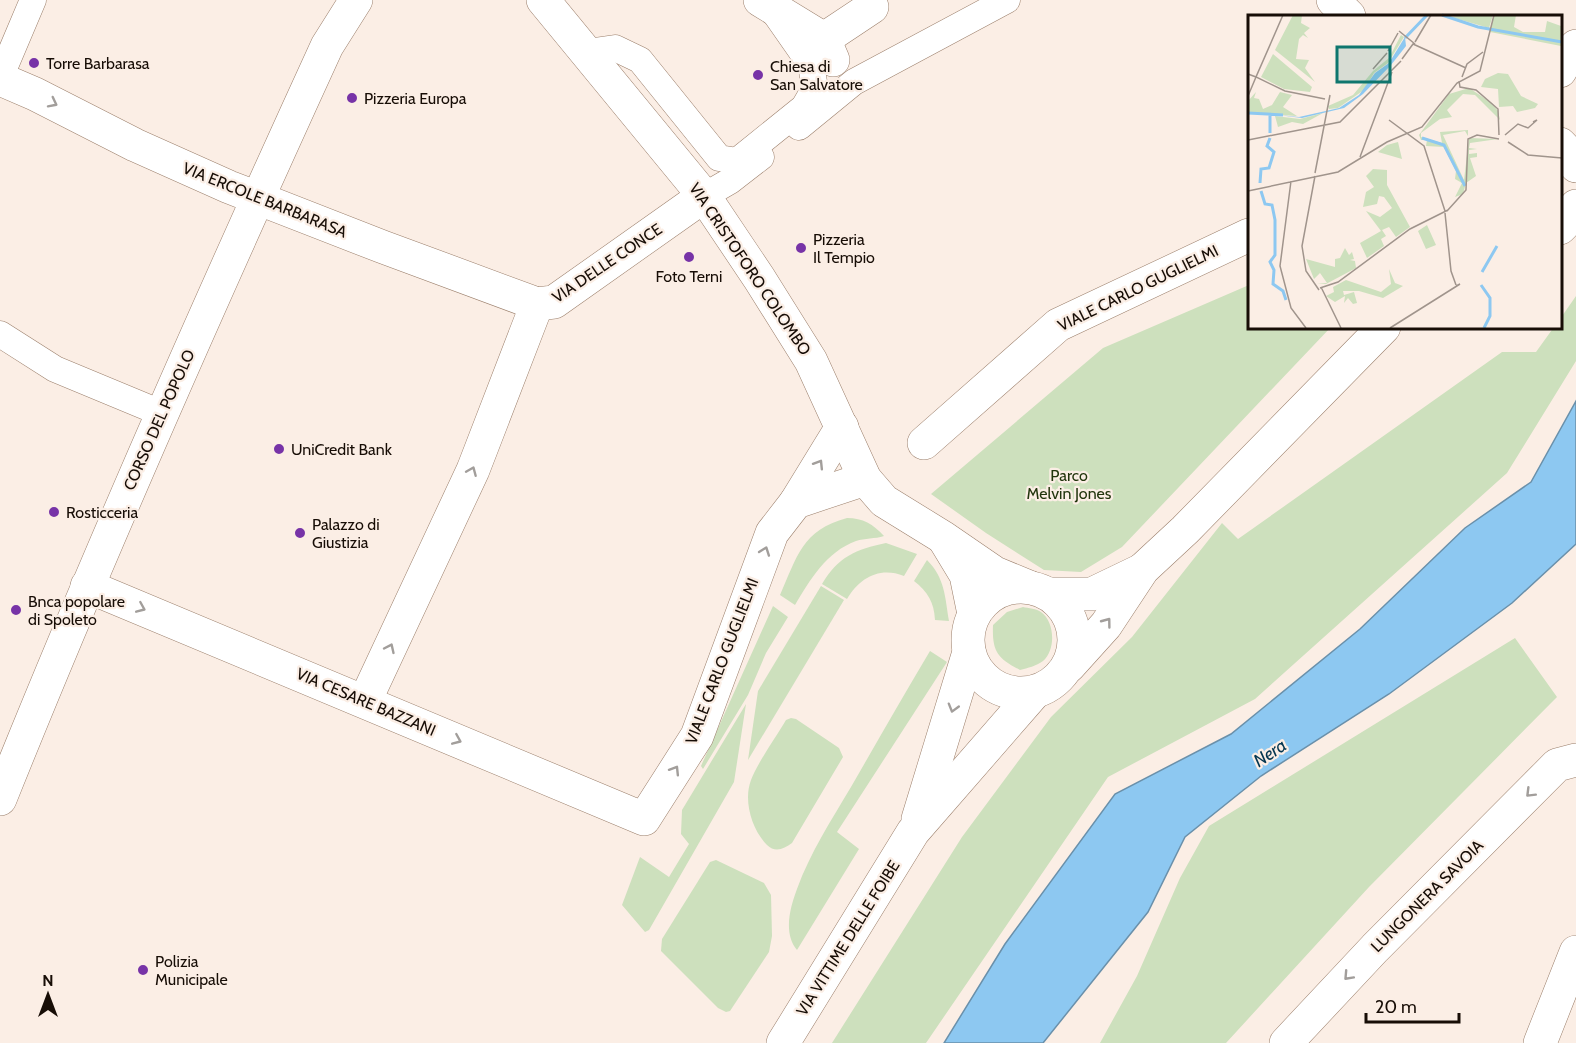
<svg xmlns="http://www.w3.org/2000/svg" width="1576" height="1043" font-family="Cabin,sans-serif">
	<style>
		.green { fill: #cde0bd }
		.water { fill: #8dc8f1; stroke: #6a90aa; stroke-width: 1.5 }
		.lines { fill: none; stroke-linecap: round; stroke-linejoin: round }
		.pedestrian-casing { stroke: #9b7f6b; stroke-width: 27 }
		.minor-casing { stroke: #9b7f6b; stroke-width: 34 }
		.tertiary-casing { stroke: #9b7f6b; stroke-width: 34 }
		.pedestrian { stroke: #fff; stroke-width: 26 }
		.minor { stroke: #fff; stroke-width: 33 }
		.tertiary { stroke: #fff; stroke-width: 33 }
		.oneway { stroke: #a29e9b }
		.poi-dot { fill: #7733a7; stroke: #fbeee5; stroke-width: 2 }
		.labels { text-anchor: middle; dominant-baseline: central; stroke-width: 4.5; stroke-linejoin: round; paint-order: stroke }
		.poi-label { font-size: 16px; fill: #170d06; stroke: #fbeee5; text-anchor: start }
		.street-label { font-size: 16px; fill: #170d06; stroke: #fbeee5 }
		.park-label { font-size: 16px; fill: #22350d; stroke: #fbeee5 }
		.water-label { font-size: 18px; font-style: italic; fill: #023550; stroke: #fbeee5 }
		.inset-river { fill: none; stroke: #8dc8f1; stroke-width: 3 }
		.inset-road { fill: none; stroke: #a0948c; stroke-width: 1.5 }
		.view { fill: #0f766e; fill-opacity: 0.15; stroke: #0f766e; stroke-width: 3 }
		.inset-edge { fill: none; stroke: #170d06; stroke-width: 3 }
	</style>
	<rect width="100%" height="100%" fill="#fbeee5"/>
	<g class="green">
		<polygon points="1249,285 1249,327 1331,327 1122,547 1081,572 1044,570 986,533 931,494 1103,348"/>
		<polygon points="1576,296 1576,361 1507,473 1255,699 1108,777 926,1043 832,1043 962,837 1051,717 1132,637 1222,523 1238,539 1502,352 1536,352 1554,327 1560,327 1560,319"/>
		<path d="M847 518C863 518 873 524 884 536 875 539 865 538 856 541 826 552 810 580 795 605L780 595C797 557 802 530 847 518Z"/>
		<path d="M886 543 917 554 904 576C880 566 859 578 847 599L822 584C838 557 856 549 886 543Z"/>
		<path d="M927 560C945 578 945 597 949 621L935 620C934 602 928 592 914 581Z"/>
		<polygon points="821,586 844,600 748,760 758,691"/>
		<polygon points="773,606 788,617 766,653 748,695 703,769 701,766"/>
		<path d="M1023 607C1028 608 1037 609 1041 612 1055 622 1056 650 1043 661 1036 666 1028 668 1020 670 997 658 992 651 993 625L1007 612Z"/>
		<polygon points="1515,638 1557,697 1369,887 1226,1043 1100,1043 1137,976 1180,878 1209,826"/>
		<path d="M930 651 947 662 837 832 859 849 797 950C783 933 790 908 797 889 810 853 832 819 851 787 877 742 903 696 930 651Z"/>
		<polygon points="746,704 734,782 649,930 645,932 622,905 640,857 669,877 689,844 681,834 682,810"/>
		<path d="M791 718 796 719 839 748 843 757 792 843C784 849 775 853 767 845 752 830 743 801 751 780 758 762 776 737 786 720Z"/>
		<polygon points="716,860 764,883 771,895 772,936 769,952 730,1011 726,1012 718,1008 661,951 662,939 710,862"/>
	</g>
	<polygon class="water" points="1576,401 1576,544 1512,603 1389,694 1261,776 1185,837 1148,912 1043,1043 944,1043 1005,944 1115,794 1231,734 1360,629 1465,528 1531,482"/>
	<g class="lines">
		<g class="pedestrian-casing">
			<g id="pedestrian">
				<polyline points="587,52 615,48 640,60 719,158 737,161 804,107 815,88 811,65 774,12"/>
				<polyline points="0,78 33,0"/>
				<polyline points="799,127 854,82 1007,0"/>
				<polyline points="704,196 730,181 761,157"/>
				<polyline points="0,334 55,369 161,413"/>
			</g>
		</g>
		<g class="minor-casing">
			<g id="minor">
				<polyline points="543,0 704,196 759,278 811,361 865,479 884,501 944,538 995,573 1029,587"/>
				<polyline points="760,0 824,39 833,60"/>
				<polyline points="1333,0 1349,16"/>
				<polyline points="824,39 872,7"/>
				<polyline points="0,79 35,94 135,145 229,187 383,247 537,304 554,302 704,196"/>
				<polyline points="924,443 1058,325 1249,235"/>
				<polyline points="796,502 842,427"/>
				<polyline points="946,542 966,575 974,614"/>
				<polyline points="87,586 644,819 697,736 772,533 796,502 865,479"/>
				<polyline points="365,701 473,470 537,304"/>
				<path d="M0 799C102 545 213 295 327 46L356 0"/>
			</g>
		</g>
		<g class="tertiary-casing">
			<g id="tertiary">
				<polyline points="1560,71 1576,46"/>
				<polyline points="1560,144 1567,151 1576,166"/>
				<polyline points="1560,228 1564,224 1576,206"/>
				<circle cx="1021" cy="640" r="53"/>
				<polyline points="1049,594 1092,594 1142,570"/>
				<polyline points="1069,666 1106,625 1143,569 1185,530 1384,327"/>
				<polyline points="918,819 969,652"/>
				<polyline points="783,1043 913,832 1034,693"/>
				<polyline points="1286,1043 1375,948 1557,765 1576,760"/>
				<polyline points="1540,1043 1576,952"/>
			</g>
		</g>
		<use href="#pedestrian" class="pedestrian"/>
		<use href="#minor" class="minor"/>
		<use href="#tertiary" class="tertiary"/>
	</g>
	<defs><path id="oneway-chevron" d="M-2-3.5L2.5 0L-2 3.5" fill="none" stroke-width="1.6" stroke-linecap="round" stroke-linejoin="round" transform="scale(1.5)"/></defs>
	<g class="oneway">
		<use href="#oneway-chevron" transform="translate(53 103) rotate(27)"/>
		<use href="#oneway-chevron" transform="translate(819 464) rotate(-58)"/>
		<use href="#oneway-chevron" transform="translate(472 471) rotate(-67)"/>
		<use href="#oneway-chevron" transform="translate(765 551) rotate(-70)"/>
		<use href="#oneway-chevron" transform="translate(141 608) rotate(23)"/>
		<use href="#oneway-chevron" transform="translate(1107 622) rotate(-53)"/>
		<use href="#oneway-chevron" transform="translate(390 648) rotate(-65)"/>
		<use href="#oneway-chevron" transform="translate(953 708) rotate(106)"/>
		<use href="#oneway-chevron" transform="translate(457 740) rotate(23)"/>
		<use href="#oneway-chevron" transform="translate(675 770) rotate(-58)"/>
		<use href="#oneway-chevron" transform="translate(1530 793) rotate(135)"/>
		<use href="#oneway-chevron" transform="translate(1348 976) rotate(133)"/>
	</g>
	<g class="poi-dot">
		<circle cx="34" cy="63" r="6"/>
		<circle cx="758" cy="75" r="6"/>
		<circle cx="352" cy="98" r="6"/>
		<circle cx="801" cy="248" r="6"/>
		<circle cx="689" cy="257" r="6"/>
		<circle cx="279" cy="449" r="6"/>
		<circle cx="54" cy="512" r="6"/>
		<circle cx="300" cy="533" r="6"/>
		<circle cx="16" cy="610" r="6"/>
		<circle cx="143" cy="970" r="6"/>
	</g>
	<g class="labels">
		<g class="poi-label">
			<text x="46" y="63">Torre Barbarasa</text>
			<text x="770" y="66">Chiesa di<tspan x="770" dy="18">San Salvatore</tspan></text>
			<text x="364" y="98">Pizzeria Europa</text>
			<text x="813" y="239">Pizzeria<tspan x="813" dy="18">Il Tempio</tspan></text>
			<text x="689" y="276" text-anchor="middle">Foto Terni</text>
			<text x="291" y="449">UniCredit Bank</text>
			<text x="66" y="512">Rosticceria</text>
			<text x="312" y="524">Palazzo di<tspan x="312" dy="18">Giustizia</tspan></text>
			<text x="28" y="601">Bnca popolare<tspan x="28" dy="18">di Spoleto</tspan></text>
			<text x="155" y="961">Polizia<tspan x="155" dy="18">Municipale</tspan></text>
		</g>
		<g class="street-label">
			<text transform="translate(265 200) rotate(22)">VIA ERCOLE BARBARASA</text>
			<text transform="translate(607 263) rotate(-34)">VIA DELLE CONCE</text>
			<text transform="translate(750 269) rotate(56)">VIA CRISTOFORO COLOMBO</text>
			<text transform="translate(1138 288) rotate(-26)">VIALE CARLO GUGLIELMI</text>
			<text transform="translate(159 420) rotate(-66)">CORSO DEL POPOLO</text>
			<text transform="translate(722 661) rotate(-69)">VIALE CARLO GUGLIELMI</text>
			<text transform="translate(366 702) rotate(23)">VIA CESARE BAZZANI</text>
			<text transform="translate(1427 896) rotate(-45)">LUNGONERA SAVOIA</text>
			<text transform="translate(848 938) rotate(-58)">VIA VITTIME DELLE FOIBE</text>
		</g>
		<g class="park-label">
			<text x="1069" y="475">Parco<tspan x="1069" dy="18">Melvin Jones</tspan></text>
		</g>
		<g class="water-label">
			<text transform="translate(1270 753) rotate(-34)">Nera</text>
		</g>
	</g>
	<g transform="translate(1248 15)">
		<rect width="314" height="314" fill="#fbeee5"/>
		<path d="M45 0H54L53 8 62 13 56 18 60 23 55 20 51 24 48 44 61 45 57 53 67 67 27 35ZM245 0 241 13 203 2 217 0ZM246 0H268L266 12 275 17H297L299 6 313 11V31L242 17ZM153 20 156 22 140 48 126 58 116 75 90 93 81 94 80 91 105 80 125 56 141 43ZM25 39 64 72 62 77 36 74 13 62ZM250 58 260 59 273 81 290 89 287 93 269 97 265 91 251 92 250 74 233 72 237 64ZM221 73 244 88 250 96 252 105 227 80 215 79 199 95 204 102 192 104 173 118V122L194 128 192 117 220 115V121L217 116 195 120 216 165 221 123 250 124 222 128 221 133 229 134 221 135V139L229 138V142L222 143 228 161 218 168 215 179 207 182 214 168 207 164 208 156 196 132 178 131 179 125H173L171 120 201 79ZM8 77 6 83 11 84 15 94 24 90 32 77 44 80 35 92 49 101 0 98V86ZM75 98 55 109 44 107 30 112 27 101 52 104ZM150 127 154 144 130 137 139 130ZM125 154 139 155V170L162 212 148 222 141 212 134 215 138 221 133 224 136 231 119 243 112 228 133 216 118 196 132 202 144 193 136 182 131 181 129 189 115 192 118 177 126 172 118 161ZM179 210 188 230 178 234 170 216ZM97 233 101 240 104 237 106 244 102 245 107 246 108 253 78 269 69 268H79L72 258 66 264 58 244 87 252V244L92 243ZM141 254 147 268 155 271 135 283 111 276H95L96 280 106 277 109 288 105 289 100 283 96 288 97 281 87 287 78 281 86 277 85 272 98 265 133 277 143 269Z" fill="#cde0bd"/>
		<path d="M157 22 158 31 143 50 115 79 96 93 54 103 30 100 51 102 91 93 111 80 127 58 141 48Z" fill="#8dc8f1"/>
		<path class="inset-river" d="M194 0 230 12 314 27M157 23 179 0M0 98 35 100M22 98V118M174 123 196 130 217 171M12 168 13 154 21 153 26 137 19 131 22 123M13 176 17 189 24 190 27 205V240L22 247 26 255 25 269 35 276 38 285M234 257 249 231M233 270 242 283V301L236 313"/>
		<path class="inset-road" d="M35 0 8 62 37 76 77 84M151 16 167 29M167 27 183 0M140 36 150 18M154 44 165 29 218 53M125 54 139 38M0 59 8 62 0 81M214 62 219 49 235 37M211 66 212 72 228 75 250 94 251 120M141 105 176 131 197 196M257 120 270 109 280 113 289 105 285 107M0 125 92 107 153 46M260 127 280 140 314 143M112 142 144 57M67 158 82 80M67 161 54 231 58 256 71 275M43 166 32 251 43 293 58 313M0 176 90 157 139 127 174 112 209 68 232 56 246 0M199 196 218 175 220 124 229 120 251 124M197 198 203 256 208 270M73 272 93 313M72 273 90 267 162 214 200 195M142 313 212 269 208 271"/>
		<path class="view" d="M89 32H142V67H89Z"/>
		<rect width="314" height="314" class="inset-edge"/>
	</g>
	<g transform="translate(48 995)" stroke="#fbeee5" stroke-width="4.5" paint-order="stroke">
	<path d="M0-4.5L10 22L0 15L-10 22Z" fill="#170d06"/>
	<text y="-9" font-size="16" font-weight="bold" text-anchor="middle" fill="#170d06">N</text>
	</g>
	<path d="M1366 1013v9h93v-9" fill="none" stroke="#170d06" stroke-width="3"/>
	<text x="1375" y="1013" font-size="18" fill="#170d06" stroke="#fbeee5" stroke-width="4.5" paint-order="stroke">20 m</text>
</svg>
